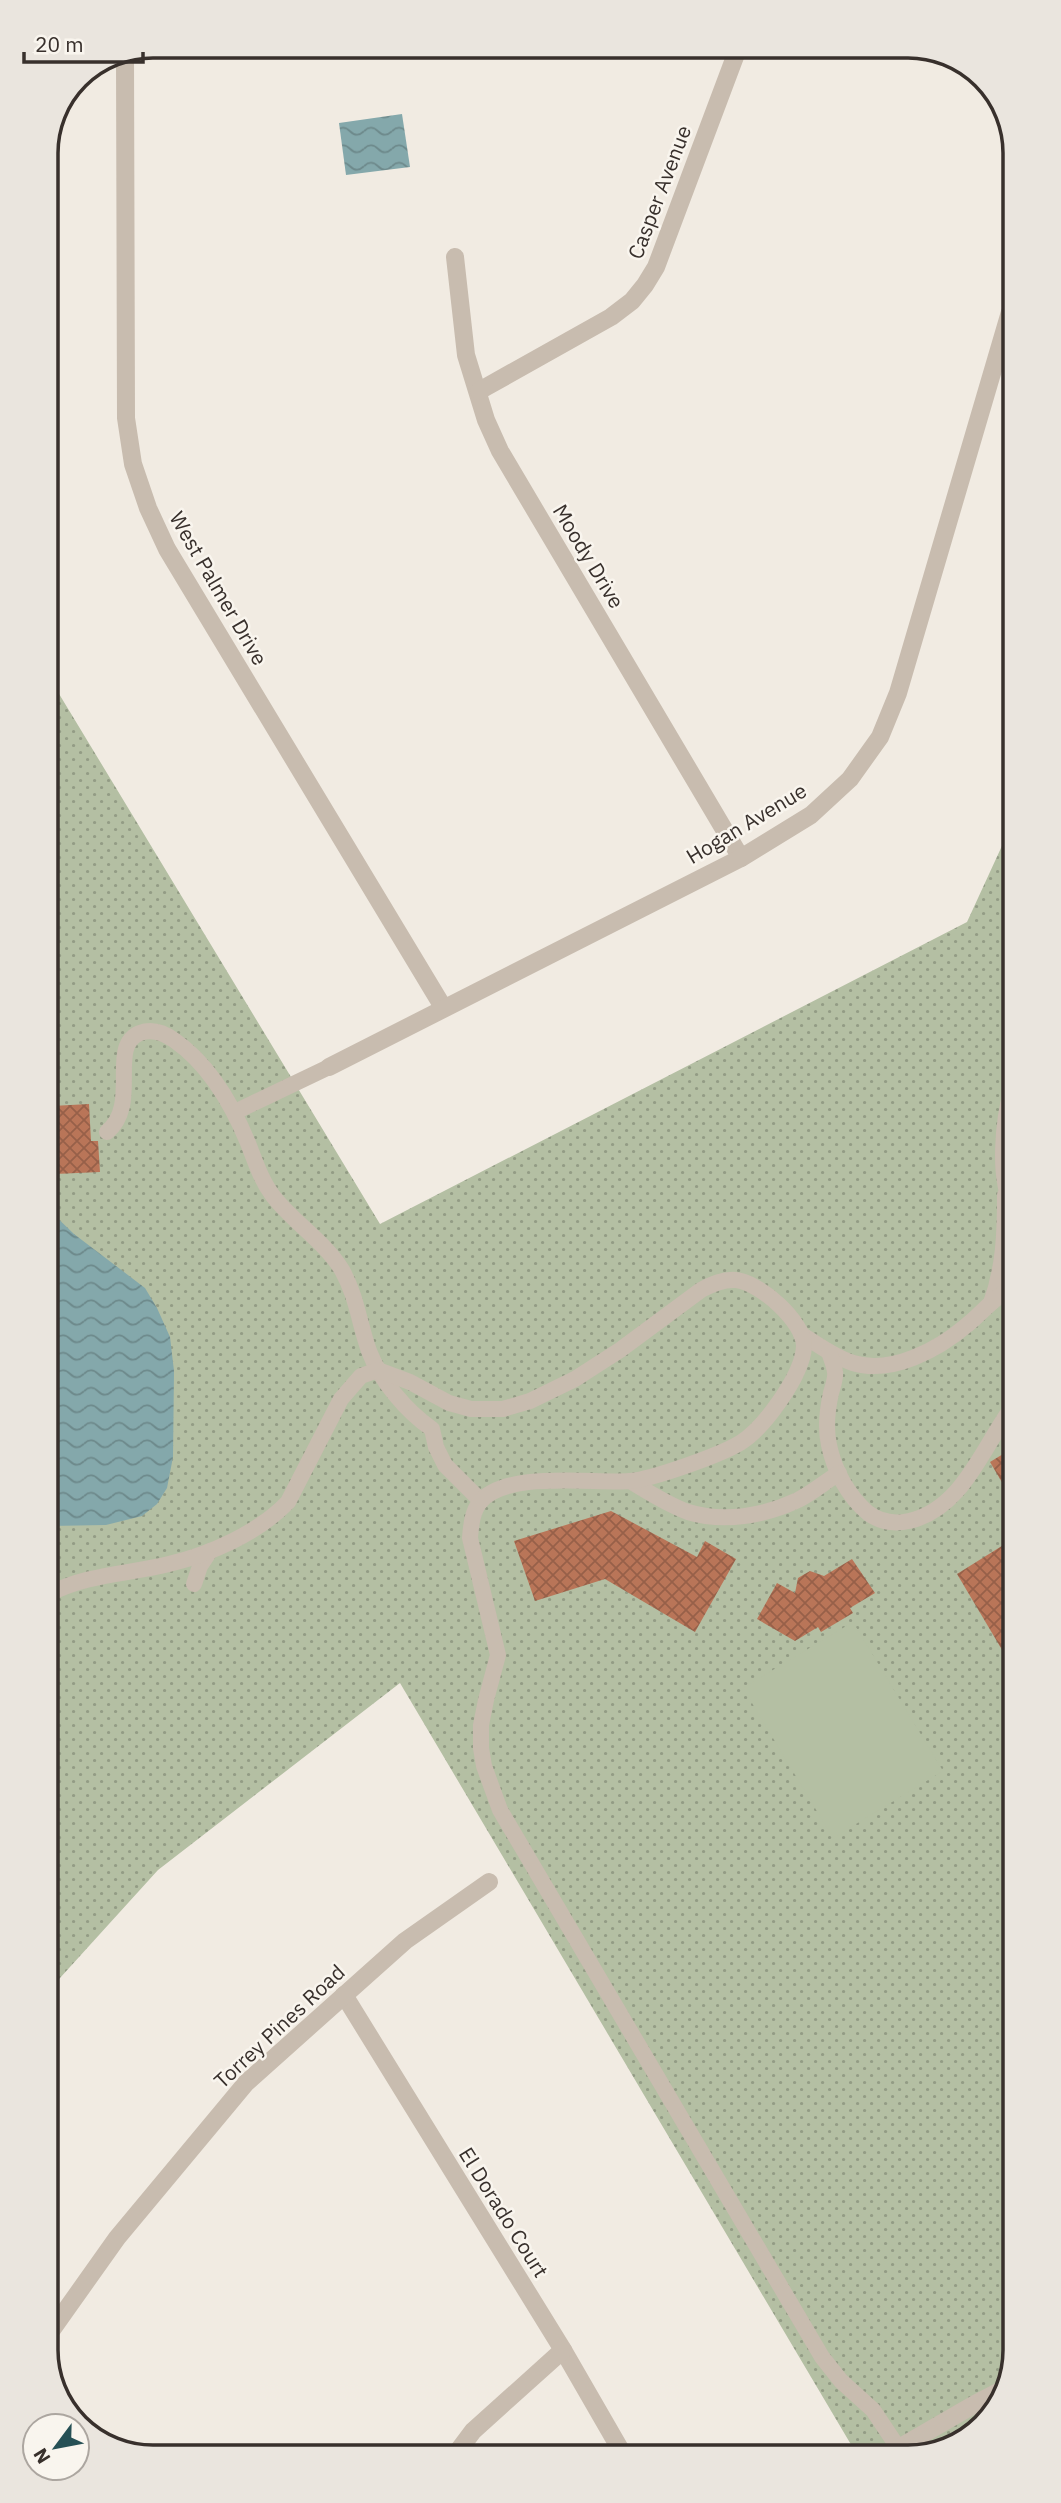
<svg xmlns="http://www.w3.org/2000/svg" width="1061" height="2503" font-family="'IBM Plex Sans',sans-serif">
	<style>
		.grass { fill: url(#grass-dots) }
		.garden { fill: #b4bfa3 }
		.water { fill: url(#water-waves) }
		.building { fill: url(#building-cross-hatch) }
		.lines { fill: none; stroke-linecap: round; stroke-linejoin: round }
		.lane { stroke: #c8bcaf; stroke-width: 16 }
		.street { stroke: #c8bcaf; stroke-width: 18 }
		.labels { text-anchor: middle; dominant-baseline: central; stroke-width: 5; stroke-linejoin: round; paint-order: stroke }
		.street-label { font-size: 21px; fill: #38302c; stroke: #f9f5ee }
		.rim { fill: none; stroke: #38302c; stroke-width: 3.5 }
	</style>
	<defs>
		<pattern id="grass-dots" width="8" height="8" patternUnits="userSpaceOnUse" patternTransform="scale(1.75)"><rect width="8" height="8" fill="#b4bfa3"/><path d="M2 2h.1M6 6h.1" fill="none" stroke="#939c85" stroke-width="1.8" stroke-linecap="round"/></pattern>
		<pattern id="water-waves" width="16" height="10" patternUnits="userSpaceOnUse" patternTransform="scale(1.75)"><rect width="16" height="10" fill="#84a8ab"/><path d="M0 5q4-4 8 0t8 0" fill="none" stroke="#6d898b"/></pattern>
		<pattern id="building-cross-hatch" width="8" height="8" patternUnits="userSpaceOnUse" patternTransform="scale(1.75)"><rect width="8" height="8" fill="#b97558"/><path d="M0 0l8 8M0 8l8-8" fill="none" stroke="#976049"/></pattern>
	</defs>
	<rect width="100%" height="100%" fill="#f1ebe2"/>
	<polygon class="grass" points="47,674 380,1224 967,922 1012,824 1015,2351 994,2415 943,2452 856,2453 400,1683 158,1870 50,1989"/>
	<polygon class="garden" points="853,1622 943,1771 833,1838 743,1688"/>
	<g class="water">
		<polygon points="402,114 410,167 346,175 339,123"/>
		<polygon points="48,1209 74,1234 145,1288 157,1308 170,1337 174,1371 173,1457 167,1488 157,1504 142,1516 106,1525 49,1526"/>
	</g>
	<g class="building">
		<polygon points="89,1104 91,1141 98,1141 100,1172 55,1174 52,1106"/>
		<polygon points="1013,1448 1013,1501 990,1462"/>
		<polygon points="611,1511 697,1557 705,1541 736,1559 695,1632 605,1579 535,1601 514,1541"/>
		<polygon points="1013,1539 1014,1575 1014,1670 957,1574"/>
		<polygon points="852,1559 875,1593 850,1608 853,1613 821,1632 818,1627 795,1641 757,1619 777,1583 795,1593 798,1578 810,1571 824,1576"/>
	</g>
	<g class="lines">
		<g class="lane">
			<path d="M1012 1088C1003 1120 997 1178 1013 1208"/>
			<polyline points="235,1112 329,1067"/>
			<path d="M107 1132C141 1104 107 1046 140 1033 153 1028 164 1033 174 1040 210 1065 232 1104 248 1143 255 1161 261 1180 273 1196 293 1222 325 1242 342 1270 357 1297 359 1323 369 1351 380 1380 406 1411 432 1429L436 1447 445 1465 481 1501"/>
			<path d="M991 1303C1004 1267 1005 1233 1005 1195"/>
			<path d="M801 1334C817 1344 834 1357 853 1363 892 1375 939 1349 967 1325 983 1312 995 1296 1013 1287"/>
			<path d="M829 1352C831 1358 834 1365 835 1372 836 1378 833 1386 831 1393 827 1411 825 1427 829 1445 834 1470 848 1496 868 1513 880 1522 895 1524 909 1521 963 1509 983 1446 1013 1406"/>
			<path d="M630 1481C648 1492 668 1505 688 1512 724 1523 764 1516 798 1500 812 1493 825 1482 839 1473"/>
			<polyline points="194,1584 200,1566 210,1551"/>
			<path d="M49 1594C87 1574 129 1574 169 1564 211 1554 258 1533 288 1502L341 1399 361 1376 378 1370 410 1382 449 1403 471 1409H503L530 1401 575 1379 620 1350 701 1290C712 1284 723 1279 736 1280 759 1282 805 1322 804 1347 802 1376 764 1428 740 1443 720 1455 653 1479 630 1481 594 1484 505 1470 480 1502 472 1512 471 1526 470 1538L498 1655 486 1700 481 1725V1748L484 1766 500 1810 822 2357 841 2381 873 2410 901 2452"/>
		</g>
		<g class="street">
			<polyline points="125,57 126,418 133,464 148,508 167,549 443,1007"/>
			<polyline points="455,257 466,355 486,420 500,451 741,858"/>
			<polyline points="479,391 611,317 632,301 645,285 656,267 739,46"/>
			<polyline points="329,1067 741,858 811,815 850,779 880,737 898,693 1010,312"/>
			<polyline points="344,1995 563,2350 623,2454"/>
			<polyline points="51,2331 117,2238 246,2083 405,1941 489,1882"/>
			<polyline points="892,2452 975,2404 1002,2390"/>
			<polyline points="455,2455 473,2431 563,2350"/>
		</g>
	</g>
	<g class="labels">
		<g class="street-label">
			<text transform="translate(659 192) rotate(-69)">Casper Avenue</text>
			<text transform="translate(589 556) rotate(59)">Moody Drive</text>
			<text transform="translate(219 588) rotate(60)">West Palmer Drive</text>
			<text transform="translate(746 823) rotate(-31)">Hogan Avenue</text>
			<text transform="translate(279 2026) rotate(-43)">Torrey Pines Road</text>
			<text transform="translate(504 2212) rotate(58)">El Dorado Court</text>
		</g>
	</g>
	<path d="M0 0H1061V2503H0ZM153 58H908A95 95 0 0 1 1003 153V2350A95 95 0 0 1 908 2445H153A95 95 0 0 1 58 2350V153A95 95 0 0 1 153 58Z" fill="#eae5de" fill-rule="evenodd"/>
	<path class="rim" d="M153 58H908A95 95 0 0 1 1003 153V2350A95 95 0 0 1 908 2445H153A95 95 0 0 1 58 2350V153A95 95 0 0 1 153 58Z"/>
	<g transform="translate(56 2447) rotate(238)"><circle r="33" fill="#f9f5ee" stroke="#aca6a0" stroke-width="2"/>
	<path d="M0-5L12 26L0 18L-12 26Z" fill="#265055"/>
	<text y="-10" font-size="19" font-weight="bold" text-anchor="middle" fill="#38302c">N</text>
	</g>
	<path d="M24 52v10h119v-10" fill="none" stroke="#38302c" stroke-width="3.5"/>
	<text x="35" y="52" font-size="21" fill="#38302c" stroke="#f9f5ee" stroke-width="5" paint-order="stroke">20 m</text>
</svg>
